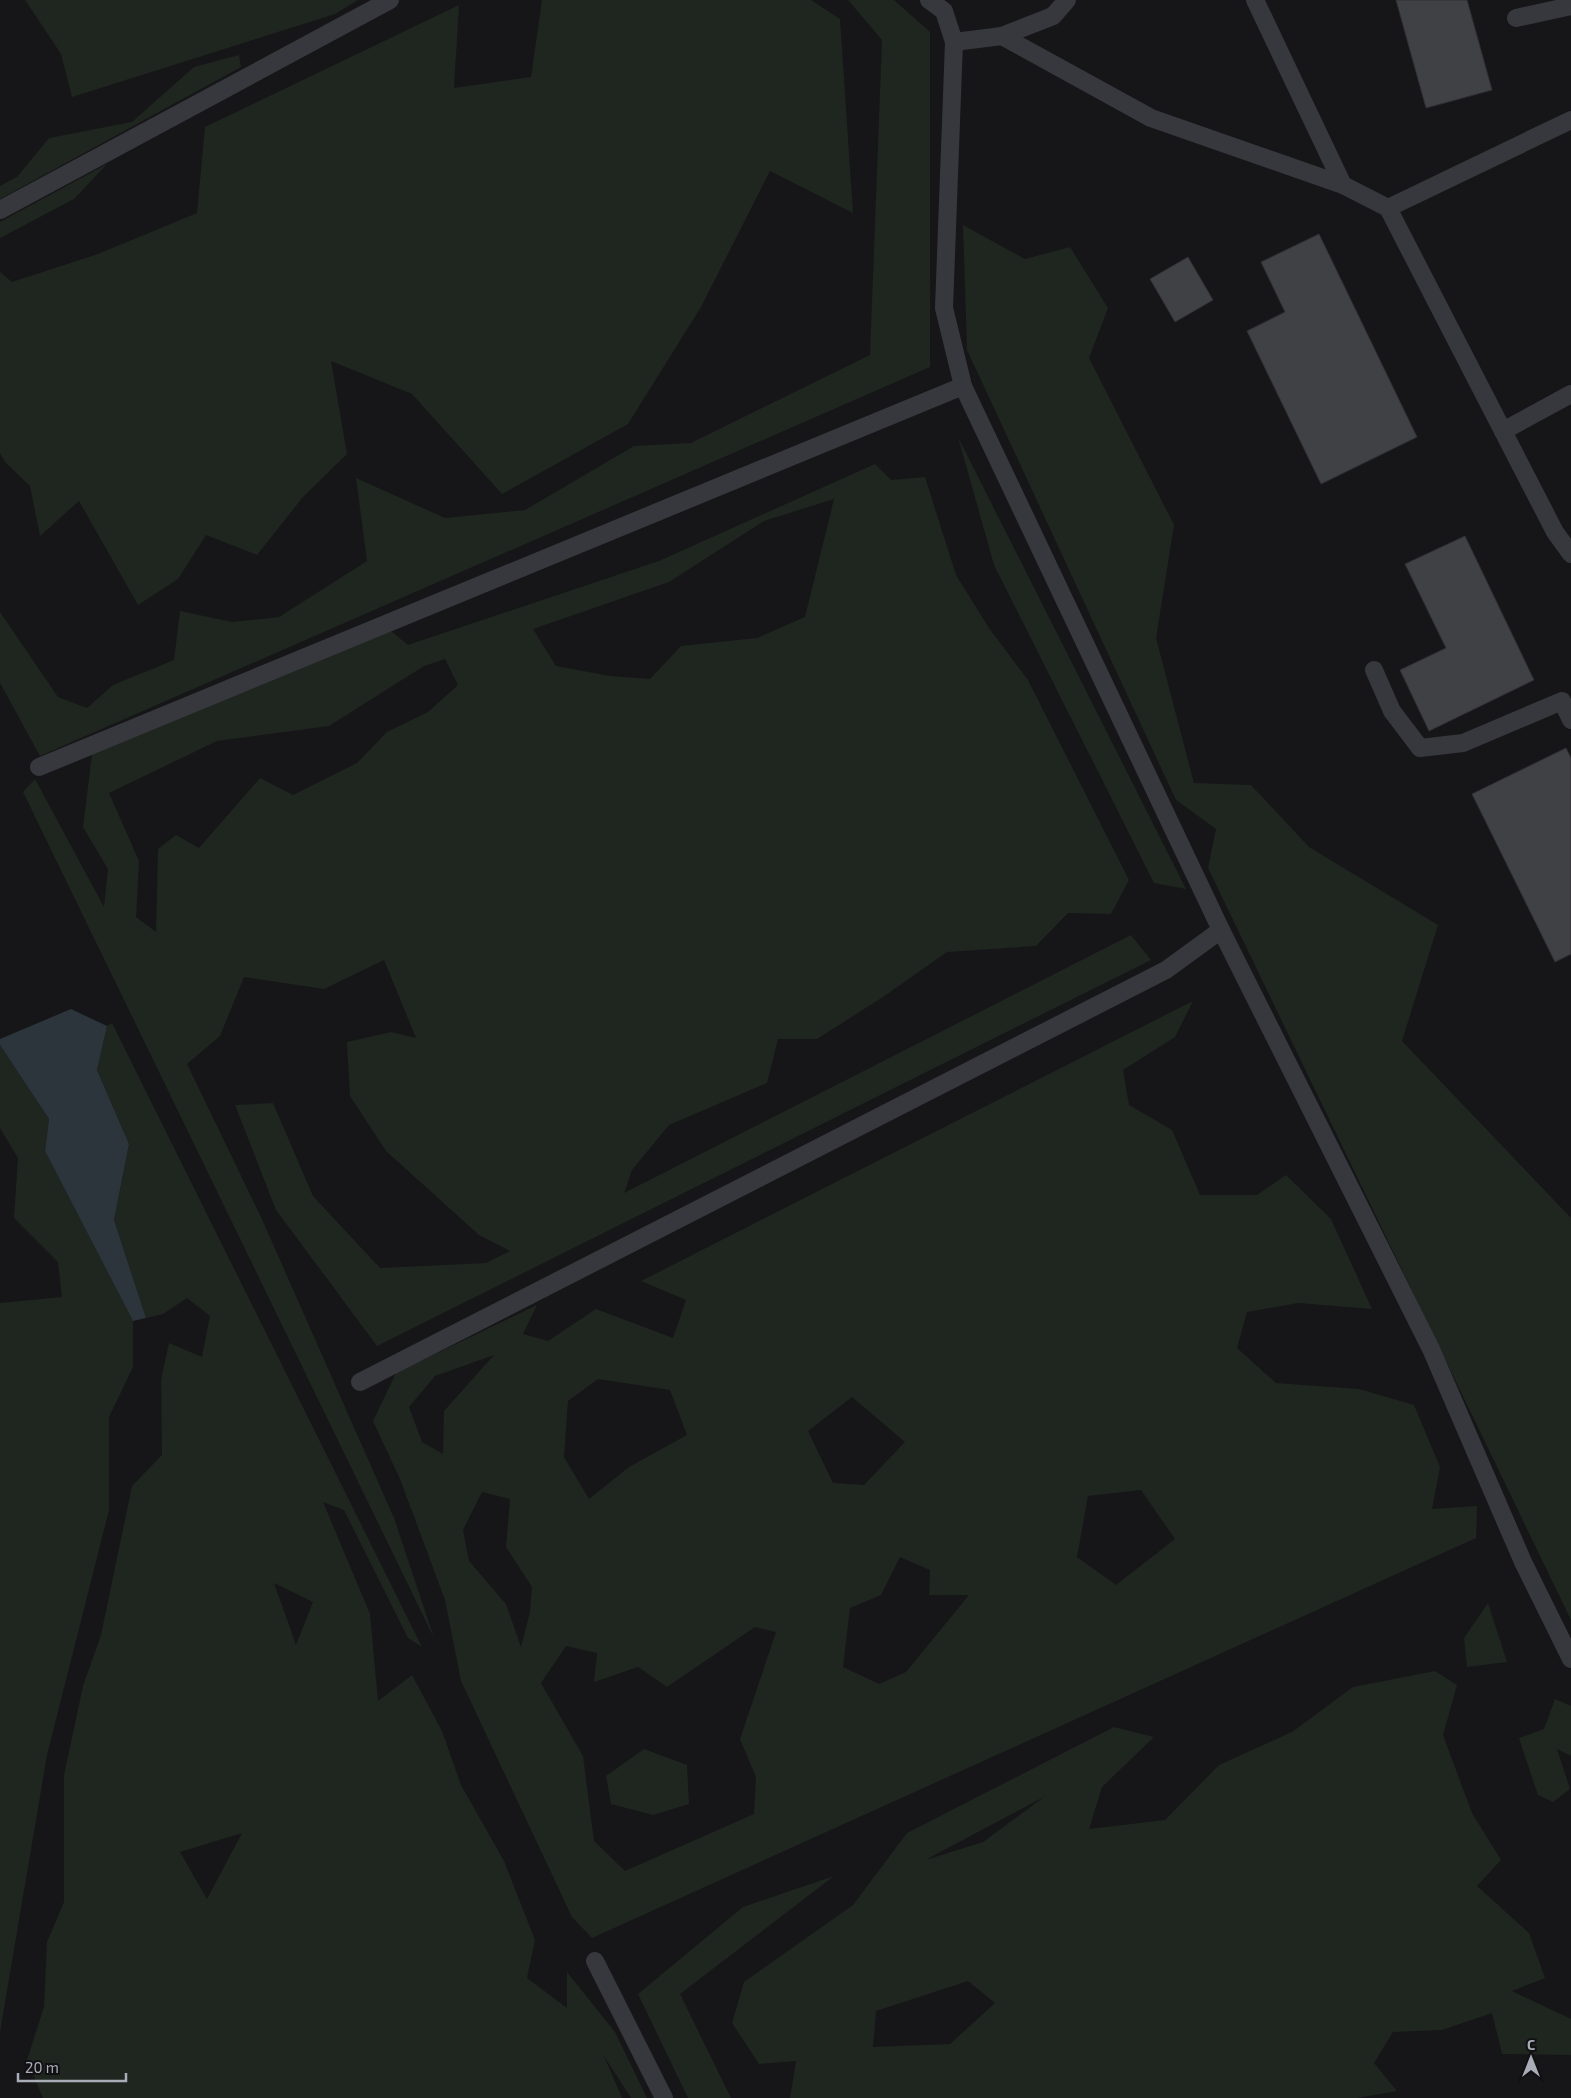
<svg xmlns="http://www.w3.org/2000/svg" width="1571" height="2098" font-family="'Exo 2',sans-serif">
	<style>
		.green { fill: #1e261f; fill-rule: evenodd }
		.water { fill: #2c353c }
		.building { fill: #404145; stroke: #303034 }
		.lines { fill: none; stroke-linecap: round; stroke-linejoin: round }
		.service { stroke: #37383d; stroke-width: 18 }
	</style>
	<rect width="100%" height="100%" fill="#161618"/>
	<g class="green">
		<polygon points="25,0 358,0 335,14 72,97 61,54"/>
		<polygon points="542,0 811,0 840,19 853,213 770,171 701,307 628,424 502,494 412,394 331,361 347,454 303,497 257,555 206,535 178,579 138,605 79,501 40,536 30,486 5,462 0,453 0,272 12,282 98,254 197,213 205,127 459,5 454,88 531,77"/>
		<polygon points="848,0 894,0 930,32 930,367 40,756 0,683 0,612 58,697 87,708 113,685 174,660 180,611 232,622 279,617 367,561 356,478 445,518 525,510 634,446 691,443 870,355 882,40"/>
		<polygon points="239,55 241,67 0,199 0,186 17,177 49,138 132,122 194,67"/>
		<polygon points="107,164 74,199 0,238 0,222"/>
		<polygon points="963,225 1025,259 1070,247 1108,308 1089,358 1174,525 1156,638 1194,783 1251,785 1309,847 1438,925 1402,1041 1571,1218 1571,1620 1208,868 1216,829 1176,800 967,350"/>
		<polygon points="958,437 1186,889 1154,883 994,565"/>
		<path d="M875 464 891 480 925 477 956 575 989 628 1028 680 1129 880 1111 914 1068 913 1036 946 947 952 883 997 817 1039H778L767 1083 669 1125 632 1170 624 1193 1131 935 1151 960 377 1346 276 1210 235 1105 273 1103 313 1196 380 1268 486 1263 510 1251 479 1235 386 1151 350 1096 347 1042 391 1032 416 1038 384 960 324 989 244 977 220 1036 187 1064 261 1217 394 1518 434 1638 23 792 35 779 104 907 108 869 83 827 92 754 391 631 408 645 659 561ZM834 499 805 617 757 638 681 646 650 679 610 676 556 666 533 629 669 582 764 521ZM445 659 458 685 428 712 387 732 357 763 293 795 260 778 199 848 176 835 158 849 156 932 136 917 139 861 109 793 217 741 329 726 424 666Z"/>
		<path d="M1193 1001 1175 1037 1123 1070 1129 1105 1172 1130 1200 1195H1257L1286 1175 1331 1219 1372 1309 1298 1303 1247 1312 1237 1348 1276 1383 1359 1389 1414 1405 1440 1467 1432 1509 1477 1506 1476 1538 592 1938 572 1917 461 1681 445 1600 400 1479 373 1421 396 1373 537 1305 523 1334 548 1341 596 1309 673 1338 686 1300 641 1281ZM494 1355 444 1411 443 1454 422 1442 409 1407 435 1376ZM598 1379 670 1390 687 1435 629 1467 589 1499 564 1457 568 1401ZM852 1397 905 1442 864 1485 833 1483 808 1431ZM1141 1490 1175 1539 1116 1585 1077 1557 1088 1496ZM482 1492 510 1499 506 1547 532 1587 530 1612 521 1647 506 1604 469 1561 463 1530ZM900 1557 930 1570 929 1595H969L906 1672 879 1684 843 1667 850 1608 881 1595ZM755 1627 776 1632 740 1739 756 1777 754 1814 625 1871 594 1841 583 1756 541 1683 566 1646 597 1653 594 1682 638 1667 667 1687Z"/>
		<path d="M112 1023 422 1647 408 1638 344 1510 323 1502 370 1614 378 1701 412 1675 442 1731 461 1785 504 1861 535 1940 527 1978 567 2008V1972L615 2032 647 2098H631L604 2056 622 2098H43L27 2060 44 2007 47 1942 64 1902V1775L83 1686 101 1635 132 1486 162 1455 161 1380 169 1343 202 1357 210 1316 187 1298 163 1314 146 1318 114 1220 129 1144 97 1070 107 1026ZM274 1583 313 1602 296 1645ZM242 1833 207 1899 180 1852Z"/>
		<polygon points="0,1045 49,1119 45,1151 133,1321 133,1367 109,1417 109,1510 47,1755 0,2032 0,1303 62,1297 58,1262 14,1218 18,1158 0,1128"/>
		<polygon points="1488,1603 1507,1662 1467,1667 1464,1638"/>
		<path d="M1435 1671 1457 1685 1443 1735 1472 1813 1501 1860 1477 1886 1529 1933 1545 1978 1512 1991 1571 2019V2055L1502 2054 1492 2013 1442 2030 1393 2032 1374 2063 1397 2091 1357 2098H790L796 2061 759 2064 732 2023 744 1982 853 1905 907 1833 1114 1727 1154 1737 1102 1787 1089 1829 1165 1820 1219 1765 1292 1732 1353 1687ZM1044 1797 983 1842 929 1859V1858ZM968 1981 995 2003 950 2044 873 2047 876 2011Z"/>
		<polygon points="1555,1699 1571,1706 1571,1756 1557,1749 1570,1789 1553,1802 1538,1795 1519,1738 1544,1729"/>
		<polygon points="644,1749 687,1765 689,1804 653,1815 611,1804 606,1776"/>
		<polygon points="834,1876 680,1994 731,2098 688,2098 638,1994 743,1907"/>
	</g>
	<polygon class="water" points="71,1009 107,1026 97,1070 129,1144 114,1220 146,1318 133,1321 45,1151 49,1119 0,1045 0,1039"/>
	<g class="building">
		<polygon points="1396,0 1467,0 1492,90 1426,108"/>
		<polygon points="1319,234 1417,437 1321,484 1247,331 1285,312 1261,262"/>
		<polygon points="1188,257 1213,300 1175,322 1150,279"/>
		<polygon points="1465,536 1534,680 1429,731 1400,670 1446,648 1405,564"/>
		<polygon points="1566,748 1571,758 1571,954 1555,962 1472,794"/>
	</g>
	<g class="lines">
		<g class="service">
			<polyline points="929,0 944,11 954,42 944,308 963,386 1221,930 1431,1349 1523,1562 1571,1659"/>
			<polyline points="1255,0 1343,185 1388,208 1555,532 1571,554"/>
			<polyline points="1516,18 1571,6"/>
			<polyline points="1002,36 1053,16 1067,0"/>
			<polyline points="954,42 1002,36 1151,118 1343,185"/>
			<polyline points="1388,208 1571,120"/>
			<polyline points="0,210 390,0"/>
			<polyline points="1503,431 1571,394"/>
			<polyline points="1374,670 1392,711 1420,748 1463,743 1562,701 1571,720"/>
			<polyline points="39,767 963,386"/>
			<polyline points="360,1382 1166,970 1221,930"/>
			<polyline points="595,1961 664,2098"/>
		</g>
	</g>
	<g transform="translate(1531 2058)" stroke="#111113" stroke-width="4" paint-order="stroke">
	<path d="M0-4L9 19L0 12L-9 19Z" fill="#a8adb8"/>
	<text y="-8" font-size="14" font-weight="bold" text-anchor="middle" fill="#a8adb8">С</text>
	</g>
	<path d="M18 2073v8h108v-8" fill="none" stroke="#a8adb8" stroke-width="2.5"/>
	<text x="25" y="2073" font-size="15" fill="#a8adb8" stroke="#111113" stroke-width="4" paint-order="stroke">20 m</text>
</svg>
